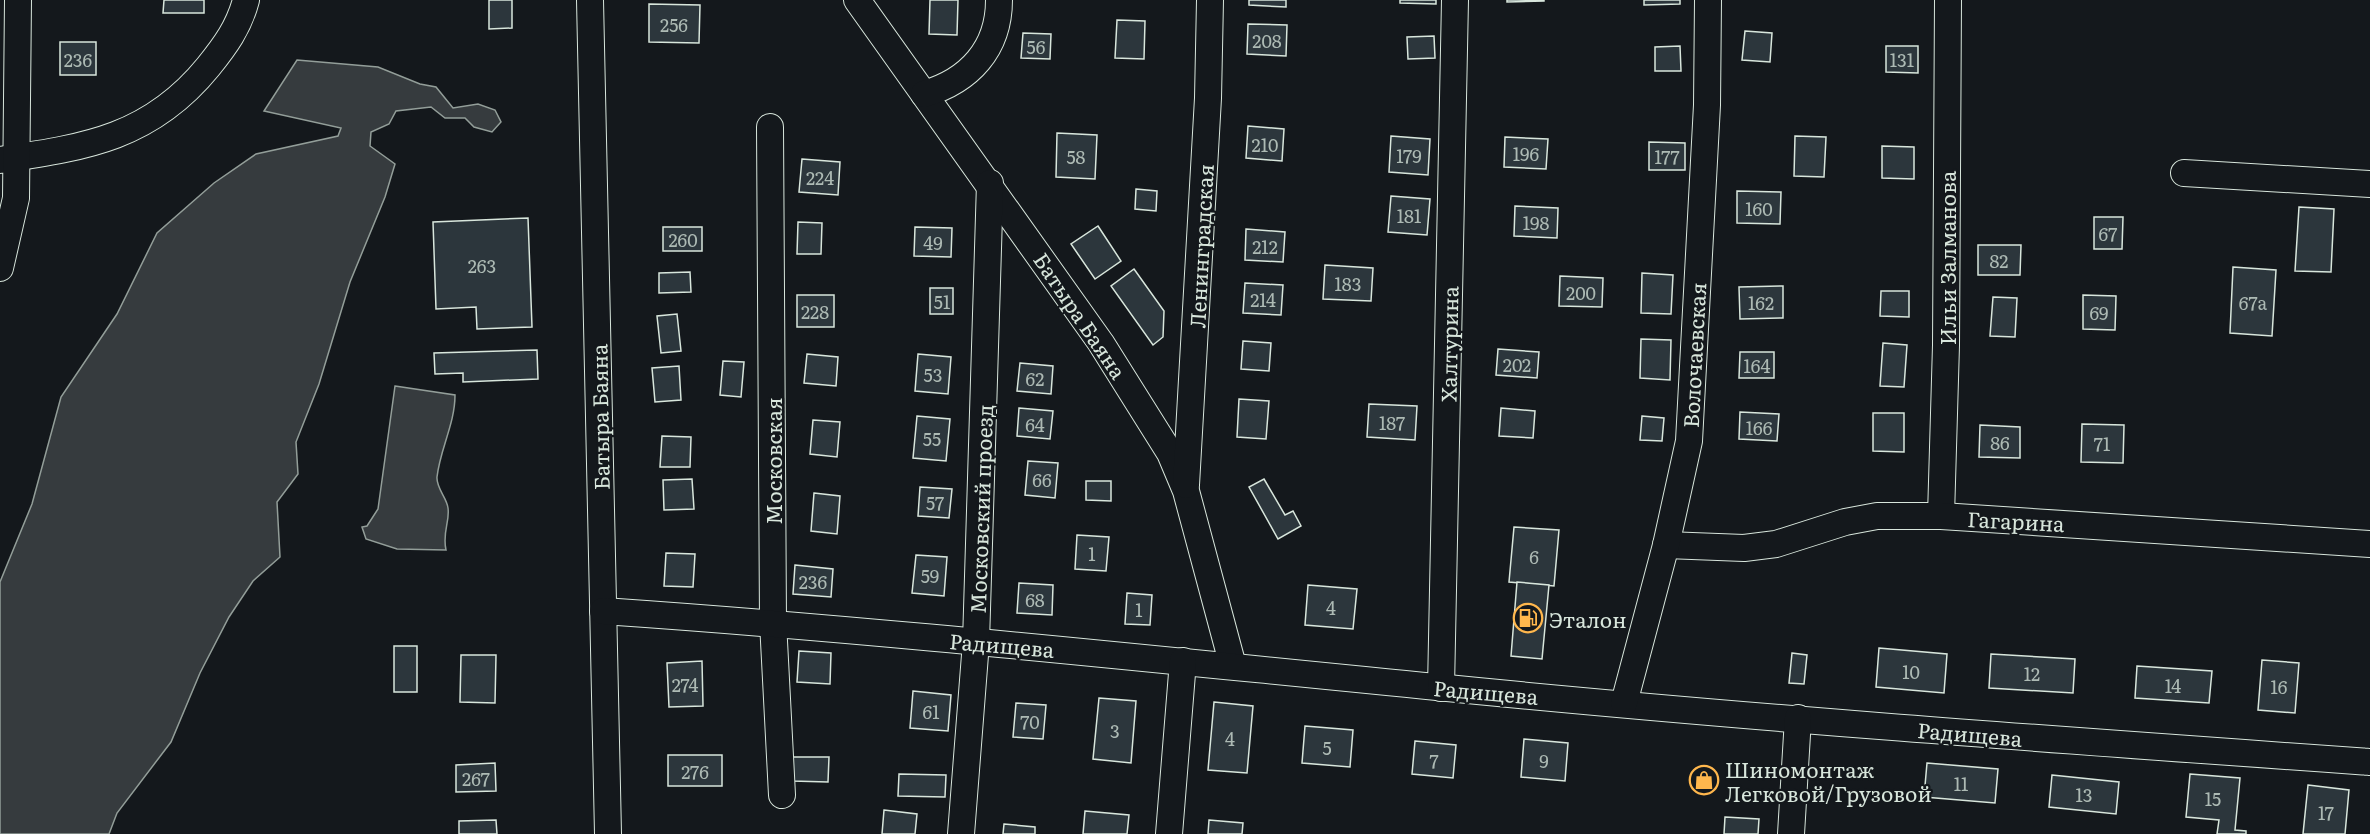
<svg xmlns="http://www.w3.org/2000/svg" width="2370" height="834" font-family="Literata,serif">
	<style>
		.water { fill: #363b3e; stroke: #939e99; stroke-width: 1.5 }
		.building { fill: #2c363c; stroke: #d8e6dc; stroke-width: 1.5 }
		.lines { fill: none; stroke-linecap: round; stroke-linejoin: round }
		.minor-casing { stroke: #d8e6dc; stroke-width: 28 }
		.minor { stroke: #14181c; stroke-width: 26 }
		.labels { text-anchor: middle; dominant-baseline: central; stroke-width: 4.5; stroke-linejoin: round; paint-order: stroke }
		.number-label { font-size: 18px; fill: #adbab4 }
		.street-label { font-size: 21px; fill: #d8e6dc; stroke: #14181c }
		.poi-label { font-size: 21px; fill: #d8e6dc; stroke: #14181c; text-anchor: start }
	</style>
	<rect width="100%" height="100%" fill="#14181c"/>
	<g class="water">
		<polygon points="297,60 378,67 420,84 436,87 453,108 478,104 495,110 501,122 492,132 474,127 465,118 445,118 431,107 396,111 389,124 371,132 370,146 395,164 385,197 350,282 319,384 296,442 298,474 277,502 280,557 253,581 229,617 200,673 171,742 117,813 109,834 0,834 0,582 32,504 61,397 117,314 157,233 214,183 256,154 338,136 341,128 264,111"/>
		<path d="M395 386 455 395C455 424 440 449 437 477 436 488 447 498 448 508 450 522 442 532 446 550L397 549 366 539 362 527 367 526 378 509Z"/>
	</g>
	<g class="building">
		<polygon points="164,0 204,0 204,13 163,13"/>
		<polygon points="489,0 512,0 512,28 489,29"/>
		<polygon points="930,0 958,0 957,35 929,34"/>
		<polygon points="1249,0 1286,0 1286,7 1249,5"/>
		<polygon points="1400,0 1436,0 1436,4 1400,3"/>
		<polygon points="1507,0 1544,0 1544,1 1507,2"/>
		<polygon points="1644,0 1680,0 1680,4 1644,5"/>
		<polygon points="649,4 700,5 699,43 649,42"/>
		<polygon points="1117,20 1145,21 1144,59 1115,58"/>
		<polygon points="1248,24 1287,25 1286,56 1247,54"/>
		<polygon points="1745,31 1772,33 1770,62 1742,60"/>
		<polygon points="1023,33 1051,34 1050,59 1021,58"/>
		<polygon points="1434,36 1435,58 1408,59 1407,37"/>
		<rect x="60" y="42" width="36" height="33"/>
		<polygon points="1680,46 1681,71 1655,71 1655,47"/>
		<polygon points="1886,46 1918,46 1918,73 1886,72"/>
		<polygon points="1248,126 1284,129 1282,161 1246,158"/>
		<polygon points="1057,133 1097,135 1095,179 1056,177"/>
		<polygon points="1391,136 1430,139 1428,175 1389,172"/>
		<polygon points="1795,136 1826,137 1824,177 1794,176"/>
		<polygon points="1505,137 1548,139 1546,169 1504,167"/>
		<polygon points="1649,142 1685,143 1685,170 1649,170"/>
		<polygon points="1882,146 1914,147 1914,179 1882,178"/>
		<polygon points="802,159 840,162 838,195 799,192"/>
		<polygon points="1136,189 1157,191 1156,211 1135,209"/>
		<polygon points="1737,191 1781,192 1780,224 1737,223"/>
		<polygon points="1391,196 1430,199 1427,235 1388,232"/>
		<polygon points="1515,206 1558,208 1557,238 1514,236"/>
		<polygon points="2299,207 2334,209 2331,272 2295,271"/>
		<polygon points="2094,217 2123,217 2122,249 2094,249"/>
		<polygon points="528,218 532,327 477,329 476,307 436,309 433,222"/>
		<polygon points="798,222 822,223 821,254 797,254"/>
		<polygon points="1098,226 1121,261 1095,279 1071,244"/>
		<rect x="663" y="227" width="39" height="24"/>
		<polygon points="915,227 952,228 951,257 914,256"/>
		<polygon points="1246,229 1285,232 1283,262 1245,260"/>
		<polygon points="1978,245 2021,245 2020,275 1978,275"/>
		<polygon points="1325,265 1373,268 1371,301 1323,299"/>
		<polygon points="2233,267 2276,270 2272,336 2230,333"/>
		<polygon points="1134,269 1164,311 1163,337 1153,345 1111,286"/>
		<polygon points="690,272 691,292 659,293 659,273"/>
		<polygon points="1642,273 1673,275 1671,314 1641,313"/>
		<polygon points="1560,276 1603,278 1602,307 1559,306"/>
		<polygon points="1245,283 1283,285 1281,315 1243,313"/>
		<polygon points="1783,286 1783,318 1740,319 1739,287"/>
		<rect x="930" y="288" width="23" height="26"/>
		<polygon points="1881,291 1909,291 1909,317 1880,316"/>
		<rect x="797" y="295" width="37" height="32"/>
		<polygon points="2083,295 2116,296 2115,330 2083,329"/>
		<polygon points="1993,297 2017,298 2015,337 1990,336"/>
		<polygon points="677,314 681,351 661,353 657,316"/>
		<polygon points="1641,339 1671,340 1670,380 1640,378"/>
		<polygon points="1243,341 1271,343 1269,371 1241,369"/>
		<polygon points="1883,343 1907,345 1904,387 1880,386"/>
		<polygon points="1498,349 1539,352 1537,378 1496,375"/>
		<polygon points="537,350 538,379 463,382 463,373 435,374 434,353"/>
		<polygon points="1740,352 1774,352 1774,378 1739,378"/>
		<polygon points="807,354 838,357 836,386 804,383"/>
		<polygon points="918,354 951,357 948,394 915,391"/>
		<polygon points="723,361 744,362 741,397 720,395"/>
		<polygon points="1020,363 1053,366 1051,394 1017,391"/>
		<polygon points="679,366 681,400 655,402 652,368"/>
		<polygon points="1239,399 1269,401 1266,439 1237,437"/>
		<polygon points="1369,404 1417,406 1415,440 1367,437"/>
		<polygon points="1019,408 1053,411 1050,439 1017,436"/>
		<polygon points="1501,408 1535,411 1533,438 1499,436"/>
		<polygon points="1740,412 1779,414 1777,441 1739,439"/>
		<polygon points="1873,413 1904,413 1904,452 1873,451"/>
		<polygon points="917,416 950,419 946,461 913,458"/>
		<polygon points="1642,416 1664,418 1662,441 1640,440"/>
		<polygon points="813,420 840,422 837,457 810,454"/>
		<polygon points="2082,424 2124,425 2123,463 2081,462"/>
		<polygon points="1980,425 2020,427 2020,458 1979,457"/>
		<polygon points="662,436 691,437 690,467 660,467"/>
		<polygon points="1028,461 1058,463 1055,498 1025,495"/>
		<polygon points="692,479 694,509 664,510 663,480"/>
		<polygon points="1264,479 1285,515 1293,511 1301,526 1278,539 1249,487"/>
		<polygon points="1086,481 1111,481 1111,501 1086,500"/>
		<polygon points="920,487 952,489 949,518 918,516"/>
		<polygon points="814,493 840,496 837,534 811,531"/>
		<polygon points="1514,527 1559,530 1554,586 1509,582"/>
		<polygon points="1077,535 1109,537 1106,571 1075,569"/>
		<polygon points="666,553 695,554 693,587 664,586"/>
		<polygon points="916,555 947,557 944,596 912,593"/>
		<polygon points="795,565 833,569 831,597 793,594"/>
		<polygon points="1517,582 1549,585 1542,659 1511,656"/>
		<polygon points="1019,583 1053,585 1052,615 1017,613"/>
		<polygon points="1308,585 1357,589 1353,629 1305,625"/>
		<polygon points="1127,593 1152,595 1150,625 1125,624"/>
		<rect x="394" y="646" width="23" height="46"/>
		<polygon points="1879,648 1947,654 1944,693 1876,687"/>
		<polygon points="799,651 831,653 830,684 797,682"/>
		<polygon points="1792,653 1807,655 1804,684 1789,683"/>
		<polygon points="1991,654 2075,659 2073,693 1989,688"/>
		<polygon points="461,655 496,655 495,703 460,702"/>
		<polygon points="2262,660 2299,663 2295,713 2258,710"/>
		<polygon points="702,661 703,706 669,707 667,663"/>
		<polygon points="2137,666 2212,671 2209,703 2135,698"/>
		<polygon points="913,691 951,695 948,731 910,728"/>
		<polygon points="1099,698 1136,701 1131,763 1093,759"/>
		<polygon points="1214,702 1253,706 1247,773 1208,770"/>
		<polygon points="1016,703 1046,705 1043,739 1013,737"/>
		<polygon points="1305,726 1353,730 1350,767 1302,763"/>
		<polygon points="1524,739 1568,743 1565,781 1521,777"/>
		<polygon points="1415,741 1456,745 1453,778 1412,774"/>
		<rect x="668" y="755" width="54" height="31"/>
		<polygon points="793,757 829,757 828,782 792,781"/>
		<polygon points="495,763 496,791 456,792 456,765"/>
		<polygon points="1927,763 1998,769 1995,803 1924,797"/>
		<polygon points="899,774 946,775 945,797 898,796"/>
		<polygon points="2190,774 2240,778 2235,830 2246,831 2246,834 2217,834 2219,820 2186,817"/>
		<polygon points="2052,775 2119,782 2116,814 2049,807"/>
		<polygon points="2308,785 2349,790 2345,834 2303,834"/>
		<polygon points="884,810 917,814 915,834 882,834"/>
		<polygon points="1085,811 1129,815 1127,834 1083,834"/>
		<polygon points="1725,817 1759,819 1758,834 1724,834"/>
		<polygon points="496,820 497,834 459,834 459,821"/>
		<polygon points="1209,820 1243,823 1242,834 1208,834"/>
		<polygon points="1004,824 1035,827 1035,834 1003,834"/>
	</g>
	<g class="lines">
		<g class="minor-casing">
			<g id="minor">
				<polyline points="590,0 608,834"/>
				<polyline points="857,0 1101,343 1170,453 1186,491 1233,666"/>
				<path d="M924 94C969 81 999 49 999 0"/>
				<polyline points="770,127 773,622 782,795"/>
				<path d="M0 160C86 147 150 138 208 67 225 46 239 27 246 0"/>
				<polyline points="2184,173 2370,184"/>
				<polyline points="0,268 16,198 18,0"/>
				<polyline points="1186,485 1208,98 1210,0"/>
				<polyline points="1941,516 1946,345 1948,0"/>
				<polyline points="1666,545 1744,548 1776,544 1845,522 1877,516 1941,516 2370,544"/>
				<path d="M603 611C882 630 1159 660 1437 687 1747 718 2059 740 2370 762"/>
				<polyline points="1441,688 1455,0"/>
				<polyline points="1624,703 1666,545 1689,441 1707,105 1708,0"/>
				<polyline points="961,834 976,642 990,183"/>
				<polyline points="1169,834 1183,661"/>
				<polyline points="1791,834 1798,718"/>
			</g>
		</g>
		<use href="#minor" class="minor"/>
	</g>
	<defs>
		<g id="fuel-ring" transform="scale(1.5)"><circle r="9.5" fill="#14181c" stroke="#ffb74d" stroke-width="1.5"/><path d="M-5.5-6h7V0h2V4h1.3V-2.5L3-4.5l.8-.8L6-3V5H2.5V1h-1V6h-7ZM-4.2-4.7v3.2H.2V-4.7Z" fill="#ffb74d"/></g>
		<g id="shop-ring" transform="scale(1.5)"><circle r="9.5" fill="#14181c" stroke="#ffb74d" stroke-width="1.5"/><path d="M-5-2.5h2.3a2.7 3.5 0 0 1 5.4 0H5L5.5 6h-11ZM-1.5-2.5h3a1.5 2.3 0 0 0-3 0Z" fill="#ffb74d"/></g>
	</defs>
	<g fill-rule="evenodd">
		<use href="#fuel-ring" x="1528" y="618"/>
		<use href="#shop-ring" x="1704" y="780"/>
	</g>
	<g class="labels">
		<g class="number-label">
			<text x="674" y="24">256</text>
			<text x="1267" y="40">208</text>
			<text x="1036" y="46">56</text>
			<text x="78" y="59">236</text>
			<text x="1902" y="59">131</text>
			<text x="1265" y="144">210</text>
			<text x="1526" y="153">196</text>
			<text x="1409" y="155">179</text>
			<text x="1076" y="156">58</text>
			<text x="1667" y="156">177</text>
			<text x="820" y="177">224</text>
			<text x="1759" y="208">160</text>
			<text x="1409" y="215">181</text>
			<text x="1536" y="222">198</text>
			<text x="2108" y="233">67</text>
			<text x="683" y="239">260</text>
			<text x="933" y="242">49</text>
			<text x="1265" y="246">212</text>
			<text x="1999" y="260">82</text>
			<text x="482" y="265">263</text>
			<text x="1348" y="283">183</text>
			<text x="1581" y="292">200</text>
			<text x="1263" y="299">214</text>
			<text x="942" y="301">51</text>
			<text x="1761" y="302">162</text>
			<text x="2253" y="302">67а</text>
			<text x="815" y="311">228</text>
			<text x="2099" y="312">69</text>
			<text x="1517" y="364">202</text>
			<text x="1757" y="365">164</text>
			<text x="933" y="374">53</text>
			<text x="1035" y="378">62</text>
			<text x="1392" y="422">187</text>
			<text x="1035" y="424">64</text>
			<text x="1759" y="427">166</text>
			<text x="932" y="438">55</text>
			<text x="2000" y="442">86</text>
			<text x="2102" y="443">71</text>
			<text x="1042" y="479">66</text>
			<text x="935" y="502">57</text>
			<text x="1092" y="553">1</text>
			<text x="1534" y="556">6</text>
			<text x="930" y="575">59</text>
			<text x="813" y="581">236</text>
			<text x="1035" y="599">68</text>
			<text x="1331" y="607">4</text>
			<text x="1139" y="609">1</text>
			<text x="1911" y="671">10</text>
			<text x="2032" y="673">12</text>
			<text x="685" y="684">274</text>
			<text x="2173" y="685">14</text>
			<text x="2279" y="686">16</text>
			<text x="931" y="711">61</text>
			<text x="1030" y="721">70</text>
			<text x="1115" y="730">3</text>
			<text x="1230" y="738">4</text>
			<text x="1327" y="747">5</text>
			<text x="1434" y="760">7</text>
			<text x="1544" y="760">9</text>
			<text x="695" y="771">276</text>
			<text x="476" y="778">267</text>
			<text x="1961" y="783">11</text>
			<text x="2084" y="794">13</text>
			<text x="2213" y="798">15</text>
			<text x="2326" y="812">17</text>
		</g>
		<g class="street-label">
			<text transform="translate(1200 246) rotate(-87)">Ленинградская</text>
			<text transform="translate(1946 258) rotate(-90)">Ильи Залманова</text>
			<text transform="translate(1081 315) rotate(56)">Батыра Баяна</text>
			<text transform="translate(1448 344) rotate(-89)">Халтурина</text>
			<text transform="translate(1693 355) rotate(-87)">Волочаевская</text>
			<text transform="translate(599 417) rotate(-91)">Батыра Баяна</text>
			<text transform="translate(772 461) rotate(-90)">Московская</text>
			<text transform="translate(980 509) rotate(-88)">Московский проезд</text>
			<text transform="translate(2016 520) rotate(3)">Гагарина</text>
			<text transform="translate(1002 644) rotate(5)">Радищева</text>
			<text transform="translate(1486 691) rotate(5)">Радищева</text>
			<text transform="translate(1970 733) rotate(5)">Радищева</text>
		</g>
		<g class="poi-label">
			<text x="1549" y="618">Эталон</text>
			<text x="1725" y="768">Шиномонтаж<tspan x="1725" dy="24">Легковой/Грузовой</tspan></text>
		</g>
	</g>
</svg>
